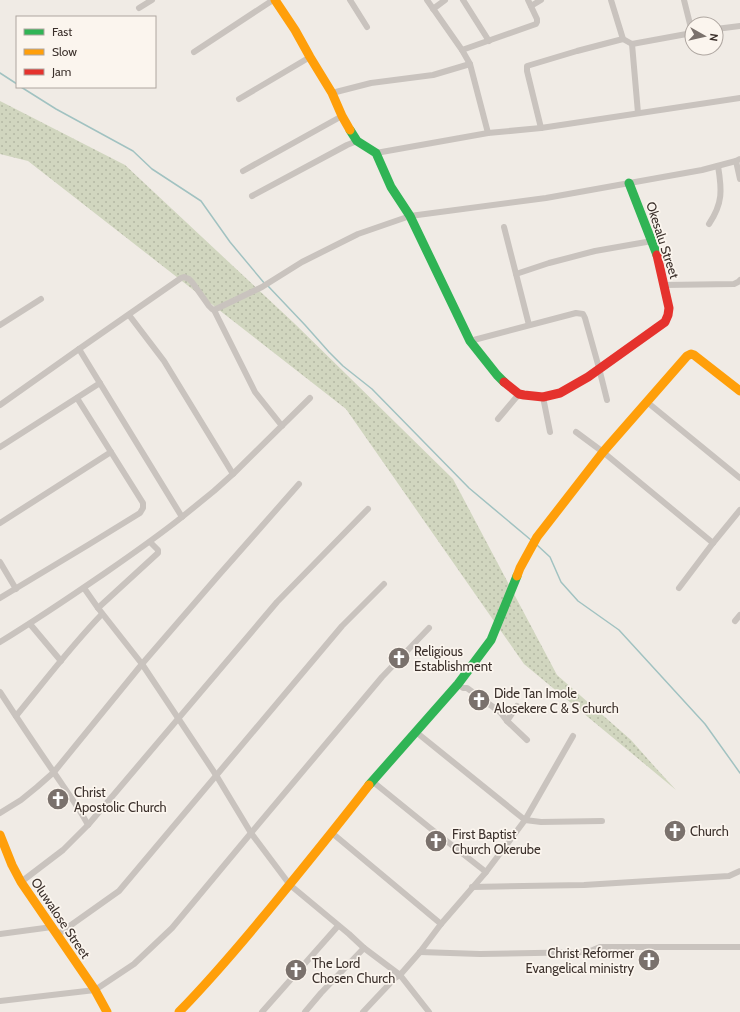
<svg xmlns="http://www.w3.org/2000/svg" width="740" height="1012" font-family="Cabin,sans-serif">
	<style>
		.grass { fill: url(#grass-dots) }
		.lines { fill: none; stroke-linecap: round; stroke-linejoin: round }
		.stream { stroke: #a1c2c1; stroke-width: 1.5 }
		.street { stroke: #c9c3be; stroke-width: 6 }
		.fast { stroke: #30b455; stroke-width: 9 }
		.slow { stroke: #ff9f0a; stroke-width: 9 }
		.jam { stroke: #e5322d; stroke-width: 9 }
		.labels { text-anchor: middle; dominant-baseline: central; stroke-width: 3.5; stroke-linejoin: round; paint-order: stroke }
		.street-label { font-size: 13px; fill: #3b302b; stroke: #fbf5ee }
		.poi-label { font-size: 13px; fill: #3b302b; stroke: #fbf5ee; text-anchor: start }
	</style>
	<defs>
		<pattern id="grass-dots" width="8" height="8" patternUnits="userSpaceOnUse"><rect width="8" height="8" fill="#d1d6bf"/><path d="M2 2h.1M6 6h.1" fill="none" stroke="#b4b8a4" stroke-width="1.8" stroke-linecap="round"/></pattern>
	</defs>
	<rect width="100%" height="100%" fill="#f0ebe5"/>
	<polygon class="grass" points="0,101 125,165 295,324 453,479 557,675 631,740 654,766 676,790 524,664 346,409 28,161 0,154"/>
	<g class="lines">
		<g class="stream">
			<polyline points="0,73 17,84"/>
			<polyline points="21,87 56,109 133,151 152,169 201,201 230,242 265,284"/>
			<polyline points="268,286 305,325 329,352 343,366 372,389 469,488 531,540"/>
			<polyline points="537,545 550,557 561,582 578,601 619,630 705,724 740,773"/>
		</g>
		<g class="street">
			<polyline points="350,0 367,27"/>
			<polyline points="427,0 462,50 470,64 488,133"/>
			<polyline points="463,0 489,41"/>
			<polyline points="611,0 623,39 632,44 692,33"/>
			<polyline points="684,0 692,32"/>
			<polyline points="531,6 541,0"/>
			<polyline points="139,8 152,0"/>
			<polyline points="433,9 445,0"/>
			<polyline points="716,29 740,26"/>
			<polyline points="632,44 638,113"/>
			<polyline points="462,50 536,24 537,22 537,19 528,0"/>
			<polyline points="194,52 273,0"/>
			<polyline points="332,93 371,83 433,75 470,64"/>
			<polyline points="239,99 310,57"/>
			<polyline points="541,128 527,71 527,66 577,51 623,39"/>
			<polyline points="376,153 488,133 541,128 740,98"/>
			<polyline points="736,161 740,179"/>
			<polyline points="243,171 342,116"/>
			<polyline points="252,196 347,145 357,141"/>
			<path d="M709 224C723 203 722 190 718 166"/>
			<polyline points="504,227 529,325"/>
			<polyline points="516,274 549,263 595,251 652,241"/>
			<polyline points="664,285 734,284 738,282 740,280"/>
			<polyline points="214,310 255,392 282,426"/>
			<polyline points="129,315 164,361 233,474"/>
			<polyline points="0,325 41,299"/>
			<polyline points="470,341 576,313 583,314 585,318 599,368 607,400"/>
			<polyline points="79,349 181,278 184,277 189,279 192,282 209,306 212,309 214,310 262,287 302,262 358,234 410,216 546,198 702,170 736,161 740,159"/>
			<polyline points="543,397 550,432"/>
			<polyline points="647,402 740,478"/>
			<path d="M0 405 79 349 182 517C157 537 131 555 105 573 70 597 36 620 0 642"/>
			<polyline points="498,419 519,394"/>
			<polyline points="576,432 603,452 713,543"/>
			<polyline points="0,447 100,383"/>
			<polyline points="182,517 214,491 233,474 310,398"/>
			<polyline points="0,523 111,452"/>
			<polyline points="0,562 16,589"/>
			<polyline points="84,588 98,608 142,664 216,775 251,833 290,885 349,934 364,948 400,975 429,1012"/>
			<polyline points="679,588 713,543 740,510"/>
			<polyline points="0,598 88,545 140,513 143,508 143,503 77,398"/>
			<polyline points="98,608 158,553 158,550 150,542"/>
			<polyline points="735,621 740,615"/>
			<polyline points="30,624 61,661"/>
			<polyline points="458,684 463,688 467,688 500,712 507,721 527,740"/>
			<path d="M0 692C17 718 35 745 53 771 65 789 78 806 88 825"/>
			<path d="M16 716C44 682 71 646 102 614"/>
			<polyline points="507,721 517,706"/>
			<polyline points="416,732 525,820 541,822 602,821"/>
			<polyline points="372,781 430,828 486,872"/>
			<polyline points="0,813 21,800 37,787 54,772 142,664 218,576 299,484"/>
			<polyline points="332,833 441,924"/>
			<polyline points="21,882 63,850 88,825 277,602 368,509"/>
			<polyline points="472,887 584,885 729,876 740,871"/>
			<polyline points="0,934 52,927"/>
			<polyline points="57,935 119,891 342,626 384,584"/>
			<polyline points="420,952 480,954 588,952 600,947 740,947"/>
			<polyline points="0,1001 95,990 134,964 172,928 251,833 382,677 429,628"/>
			<polyline points="262,1012 338,926"/>
			<polyline points="305,1012 321,993 364,948"/>
			<polyline points="363,1012 395,978 400,975 420,952 441,924 486,872 525,820 573,736"/>
		</g>
		<g class="fast">
			<polyline points="350,130 357,141 376,153 391,187 410,216 470,341 497,375 504,382"/>
			<polyline points="629,183 657,255"/>
			<polyline points="369,785 458,684 491,640 517,576"/>
		</g>
		<g class="slow">
			<polyline points="275,0 295,30 310,57 332,93 342,116 350,130"/>
			<polyline points="517,576 520,568 537,537 603,452 687,356 691,354 694,355 740,391"/>
			<polyline points="0,835 12,865 21,882 95,990 107,1012"/>
			<path d="M179 1012C214 976 246 938 277 900 308 862 339 824 369 785"/>
		</g>
		<polyline class="jam" points="504,382 519,394 524,395 543,397 560,393 588,377 665,322 668,315 669,308 657,255"/>
	</g>
	<defs>
		<g id="church-disc" transform="scale(1.15)"><circle r="9.5" fill="#7a716c" stroke="#fbf5ee"/><path d="M-1.2-6h2.4v3.5h3.3v2.4h-3.3V6h-2.4V-.1h-3.3v-2.4h3.3Z" fill="#fff"/></g>
	</defs>
	<g fill-rule="evenodd">
		<use href="#church-disc" x="399" y="658"/>
		<use href="#church-disc" x="479" y="700"/>
		<use href="#church-disc" x="58" y="799"/>
		<use href="#church-disc" x="675" y="831"/>
		<use href="#church-disc" x="436" y="841"/>
		<use href="#church-disc" x="649" y="960"/>
		<use href="#church-disc" x="296" y="970"/>
	</g>
	<g class="labels">
		<g class="street-label">
			<text transform="translate(663 240) rotate(72)">Okesalu Street</text>
			<text transform="translate(61 918) rotate(56)">Oluwalose Street</text>
		</g>
		<g class="poi-label">
			<text x="414" y="651">Religious<tspan x="414" dy="15">Establishment</tspan></text>
			<text x="494" y="693">Dide Tan Imole<tspan x="494" dy="15">Alosekere C &amp; S church</tspan></text>
			<text x="74" y="792">Christ<tspan x="74" dy="15">Apostolic Church</tspan></text>
			<text x="690" y="831">Church</text>
			<text x="452" y="834">First Baptist<tspan x="452" dy="15">Church Okerube</tspan></text>
			<text x="634" y="953" text-anchor="end">Christ Reformer<tspan x="634" dy="15">Evangelical ministry</tspan></text>
			<text x="312" y="963">The Lord<tspan x="312" dy="15">Chosen Church</tspan></text>
		</g>
	</g>
	<rect x="16" y="16" width="140" height="72" fill="#fbf5ee" stroke="#aea6a0"/>
	<rect x="24" y="29" width="20" height="6" fill="#30b455" stroke="#aea6a0"/>
	<text x="52" y="36" font-size="12" fill="#3b302b">Fast</text>
	<rect x="24" y="49" width="20" height="6" fill="#ff9f0a" stroke="#aea6a0"/>
	<text x="52" y="56" font-size="12" fill="#3b302b">Slow</text>
	<rect x="24" y="69" width="20" height="6" fill="#e5322d" stroke="#aea6a0"/>
	<text x="52" y="76" font-size="12" fill="#3b302b">Jam</text>
	<g transform="translate(704 36) rotate(98)"><circle r="19" fill="#fbf5ee" stroke="#aea6a0"/>
	<path d="M0-3L7 15L0 10L-7 15Z" fill="#7a716c"/>
	<text y="-6" font-size="11" font-weight="bold" text-anchor="middle" fill="#3b302b">N</text>
	</g>
</svg>
